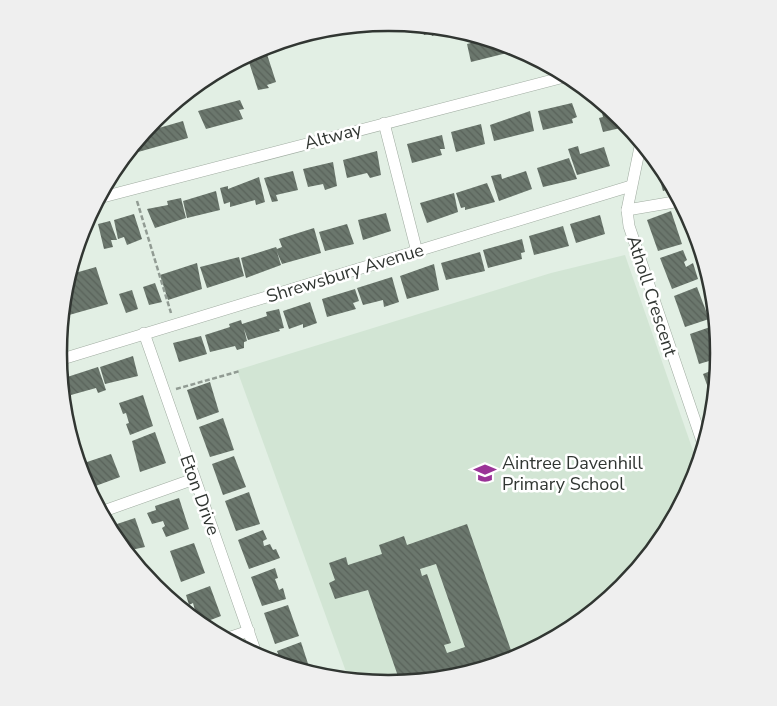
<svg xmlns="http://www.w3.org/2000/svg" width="777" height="706" font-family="'Nunito Sans',sans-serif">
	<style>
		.built { fill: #d2e5d4 }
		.building { fill: url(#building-back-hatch); fill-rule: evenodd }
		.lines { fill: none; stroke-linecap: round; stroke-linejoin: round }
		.street-casing { stroke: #a0aca1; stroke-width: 12 }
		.path { stroke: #919b93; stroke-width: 2.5; stroke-dasharray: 5 2.5; stroke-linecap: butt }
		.street { stroke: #fff; stroke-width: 11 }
		.labels { text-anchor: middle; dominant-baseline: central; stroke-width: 5; stroke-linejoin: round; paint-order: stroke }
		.street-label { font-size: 18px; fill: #313632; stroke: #fff }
		.poi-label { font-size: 18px; fill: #313632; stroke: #fff; text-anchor: start }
		.rim { fill: none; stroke: #313632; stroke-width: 2.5 }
	</style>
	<defs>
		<pattern id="building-back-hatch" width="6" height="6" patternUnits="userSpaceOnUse" patternTransform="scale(1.25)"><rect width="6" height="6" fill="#6b776d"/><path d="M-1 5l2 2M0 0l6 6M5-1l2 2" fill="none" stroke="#59625a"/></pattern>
	</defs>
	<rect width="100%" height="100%" fill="#e2efe4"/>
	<polygon class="built" points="625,255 698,465 694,480 663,537 622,587 572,628 515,658 453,677 388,683 349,680 237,370 551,273"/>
	<g class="building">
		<polygon points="421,26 441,28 442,32 432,36 431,33 424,35"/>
		<polygon points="486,39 510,46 511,52 471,62 467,44"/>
		<polygon points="265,48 276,82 267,85 269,88 258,90 247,56"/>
		<polygon points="240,100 244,109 239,110 243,119 206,129 198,111"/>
		<polygon points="599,100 622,120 625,127 603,132 599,118 603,117"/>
		<polygon points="572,103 577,117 572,119 573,123 543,130 538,111"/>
		<polygon points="530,111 534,131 494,141 490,125"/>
		<polygon points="183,121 188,138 131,154 130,150 145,132"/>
		<polygon points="481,124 485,144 456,152 451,132"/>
		<polygon points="442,135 445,149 440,149 442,155 412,163 407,144"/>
		<polygon points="578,146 580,154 604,147 610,166 577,175 568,149"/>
		<polygon points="377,151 381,175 370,178 367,173 347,178 343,160"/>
		<polygon points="569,158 577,179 543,187 537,168"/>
		<polygon points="654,159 663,170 673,188 663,191"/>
		<polygon points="333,162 337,186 325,190 323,184 308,187 303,169"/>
		<polygon points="293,171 298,190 276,195 278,201 272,202 264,178"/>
		<polygon points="526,171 532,189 499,201 491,176 501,174 502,179"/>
		<polygon points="259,177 265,202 256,205 255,200 230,207 230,202 224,204 220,188 228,186 228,189"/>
		<polygon points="487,183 495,202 465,210 465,207 461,208 456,193"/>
		<polygon points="216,191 220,210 187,218 183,201"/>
		<polygon points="454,193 458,212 427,223 420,203"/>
		<polygon points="181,198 186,218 155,228 147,209 168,205 167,201"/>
		<polygon points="671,211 682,244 658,251 647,220"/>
		<polygon points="386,213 391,231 363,240 358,220"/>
		<polygon points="134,214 142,239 127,245 124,237 118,239 114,220"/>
		<polygon points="600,215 605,234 576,243 570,224"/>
		<polygon points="110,221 117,240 111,240 113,247 104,249 98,224"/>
		<polygon points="347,224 354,244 325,251 319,232"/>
		<polygon points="563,226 569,246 534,255 529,236"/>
		<polygon points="314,228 321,253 282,264 277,252 281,265 246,278 241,258 276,247 277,249 282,247 279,239"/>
		<polygon points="522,239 525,252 521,253 522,259 488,268 483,250"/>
		<polygon points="683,250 687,260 684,262 686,267 693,263 698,279 672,289 660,258"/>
		<polygon points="480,252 485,271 446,280 441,263"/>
		<polygon points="239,257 244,276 207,288 200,267"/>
		<polygon points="197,263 202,289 168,300 160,275"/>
		<polygon points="434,264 439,290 407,299 400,276"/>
		<polygon points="96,267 108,304 62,317 64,288 68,275"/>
		<polygon points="392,277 399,302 384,307 383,300 363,305 357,288"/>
		<polygon points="155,283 162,302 149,305 143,287"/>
		<polygon points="697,287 709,319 685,327 674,296"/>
		<polygon points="355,289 359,301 353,303 356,309 327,317 322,299"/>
		<polygon points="132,290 138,309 126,313 119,294"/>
		<polygon points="310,302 317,323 303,328 303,324 289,329 283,311"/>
		<polygon points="279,309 284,328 279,329 280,331 248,340 244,329 247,341 244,342 244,348 237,350 235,346 210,352 205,335 230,327 229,324 241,320 242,324 267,316 266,312"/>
		<polygon points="713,326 718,344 719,358 699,364 690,334"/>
		<polygon points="201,336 207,354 179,362 173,343"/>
		<polygon points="133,356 138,376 105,384 100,367"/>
		<polygon points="98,367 106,390 98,393 96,388 71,395 70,391 65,392 61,379"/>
		<polygon points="718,368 716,380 714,404 703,374"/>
		<polygon points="210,382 219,412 197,420 187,390"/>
		<polygon points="143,395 153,426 130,435 126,424 129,423 126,413 123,414 119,403"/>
		<polygon points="223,418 234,450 210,457 199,427"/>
		<polygon points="155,432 166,463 140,472 132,441"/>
		<polygon points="111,454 120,477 90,488 81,464"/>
		<polygon points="234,456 246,487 223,495 212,464"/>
		<polygon points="249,492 260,524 236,531 225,501"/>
		<polygon points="179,498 189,529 166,537 162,528 165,526 163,521 152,524 147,513 156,510 155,506"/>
		<polygon points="135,518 145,547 126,551 108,527"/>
		<path d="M467 524 514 659 458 676 457 673 441 678 400 682 368 590 335 599 329 583 335 580 329 563 346 557 348 565 382 554 379 545 404 536 407 545ZM436 564 465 647 447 653 444 645 451 643 427 574 422 576 420 569Z"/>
		<polygon points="263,530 267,539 263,541 264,546 270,544 273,550 276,549 280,558 249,569 238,540"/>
		<polygon points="194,543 205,573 181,582 170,551"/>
		<polygon points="275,568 278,578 275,579 279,590 283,588 286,599 262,606 251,577"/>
		<polygon points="210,586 221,616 200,624 190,616 196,614 193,603 189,605 186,595"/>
		<polygon points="288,605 299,636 275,644 264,613"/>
		<polygon points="301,642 311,673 282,664 277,651"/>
	</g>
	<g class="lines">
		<g class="street-casing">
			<g id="street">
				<polyline points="384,123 417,252"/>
				<polyline points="641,142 627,210 629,226 704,447"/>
				<polyline points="99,198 568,76"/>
				<polyline points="627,210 680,201"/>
				<polyline points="144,333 257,656"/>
				<polyline points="59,360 631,186"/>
				<polyline points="101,512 194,479"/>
				<polyline points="225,639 249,631"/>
			</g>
		</g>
		<g class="path">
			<polyline points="137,201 171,313"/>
			<polyline points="176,389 240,371"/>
		</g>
		<use href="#street" class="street"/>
	</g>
	<defs>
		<g id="school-bare" transform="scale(1.725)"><path d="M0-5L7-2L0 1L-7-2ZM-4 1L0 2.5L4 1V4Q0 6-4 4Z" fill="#9a3397" stroke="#fff" stroke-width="2.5" paint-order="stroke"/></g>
	</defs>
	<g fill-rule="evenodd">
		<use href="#school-bare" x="485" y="473"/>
	</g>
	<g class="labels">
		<g class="street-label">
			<text transform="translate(333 136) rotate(-15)">Altway</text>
			<text transform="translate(345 273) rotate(-17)">Shrewsbury Avenue</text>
			<text transform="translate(652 296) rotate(72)">Atholl Crescent</text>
			<text transform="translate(200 495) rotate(70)">Eton Drive</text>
		</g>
		<g class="poi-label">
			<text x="502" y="463">Aintree Davenhill<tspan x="502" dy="21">Primary School</tspan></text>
		</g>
	</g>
	<path d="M0 0H777V706H0ZM388 31H389A321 321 0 0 1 710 352V354A321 321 0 0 1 389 675H388A321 321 0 0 1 67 354V352A321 321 0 0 1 388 31Z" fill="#efefef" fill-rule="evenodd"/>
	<path class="rim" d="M388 31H389A321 321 0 0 1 710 352V354A321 321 0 0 1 389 675H388A321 321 0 0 1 67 354V352A321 321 0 0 1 388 31Z"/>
</svg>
